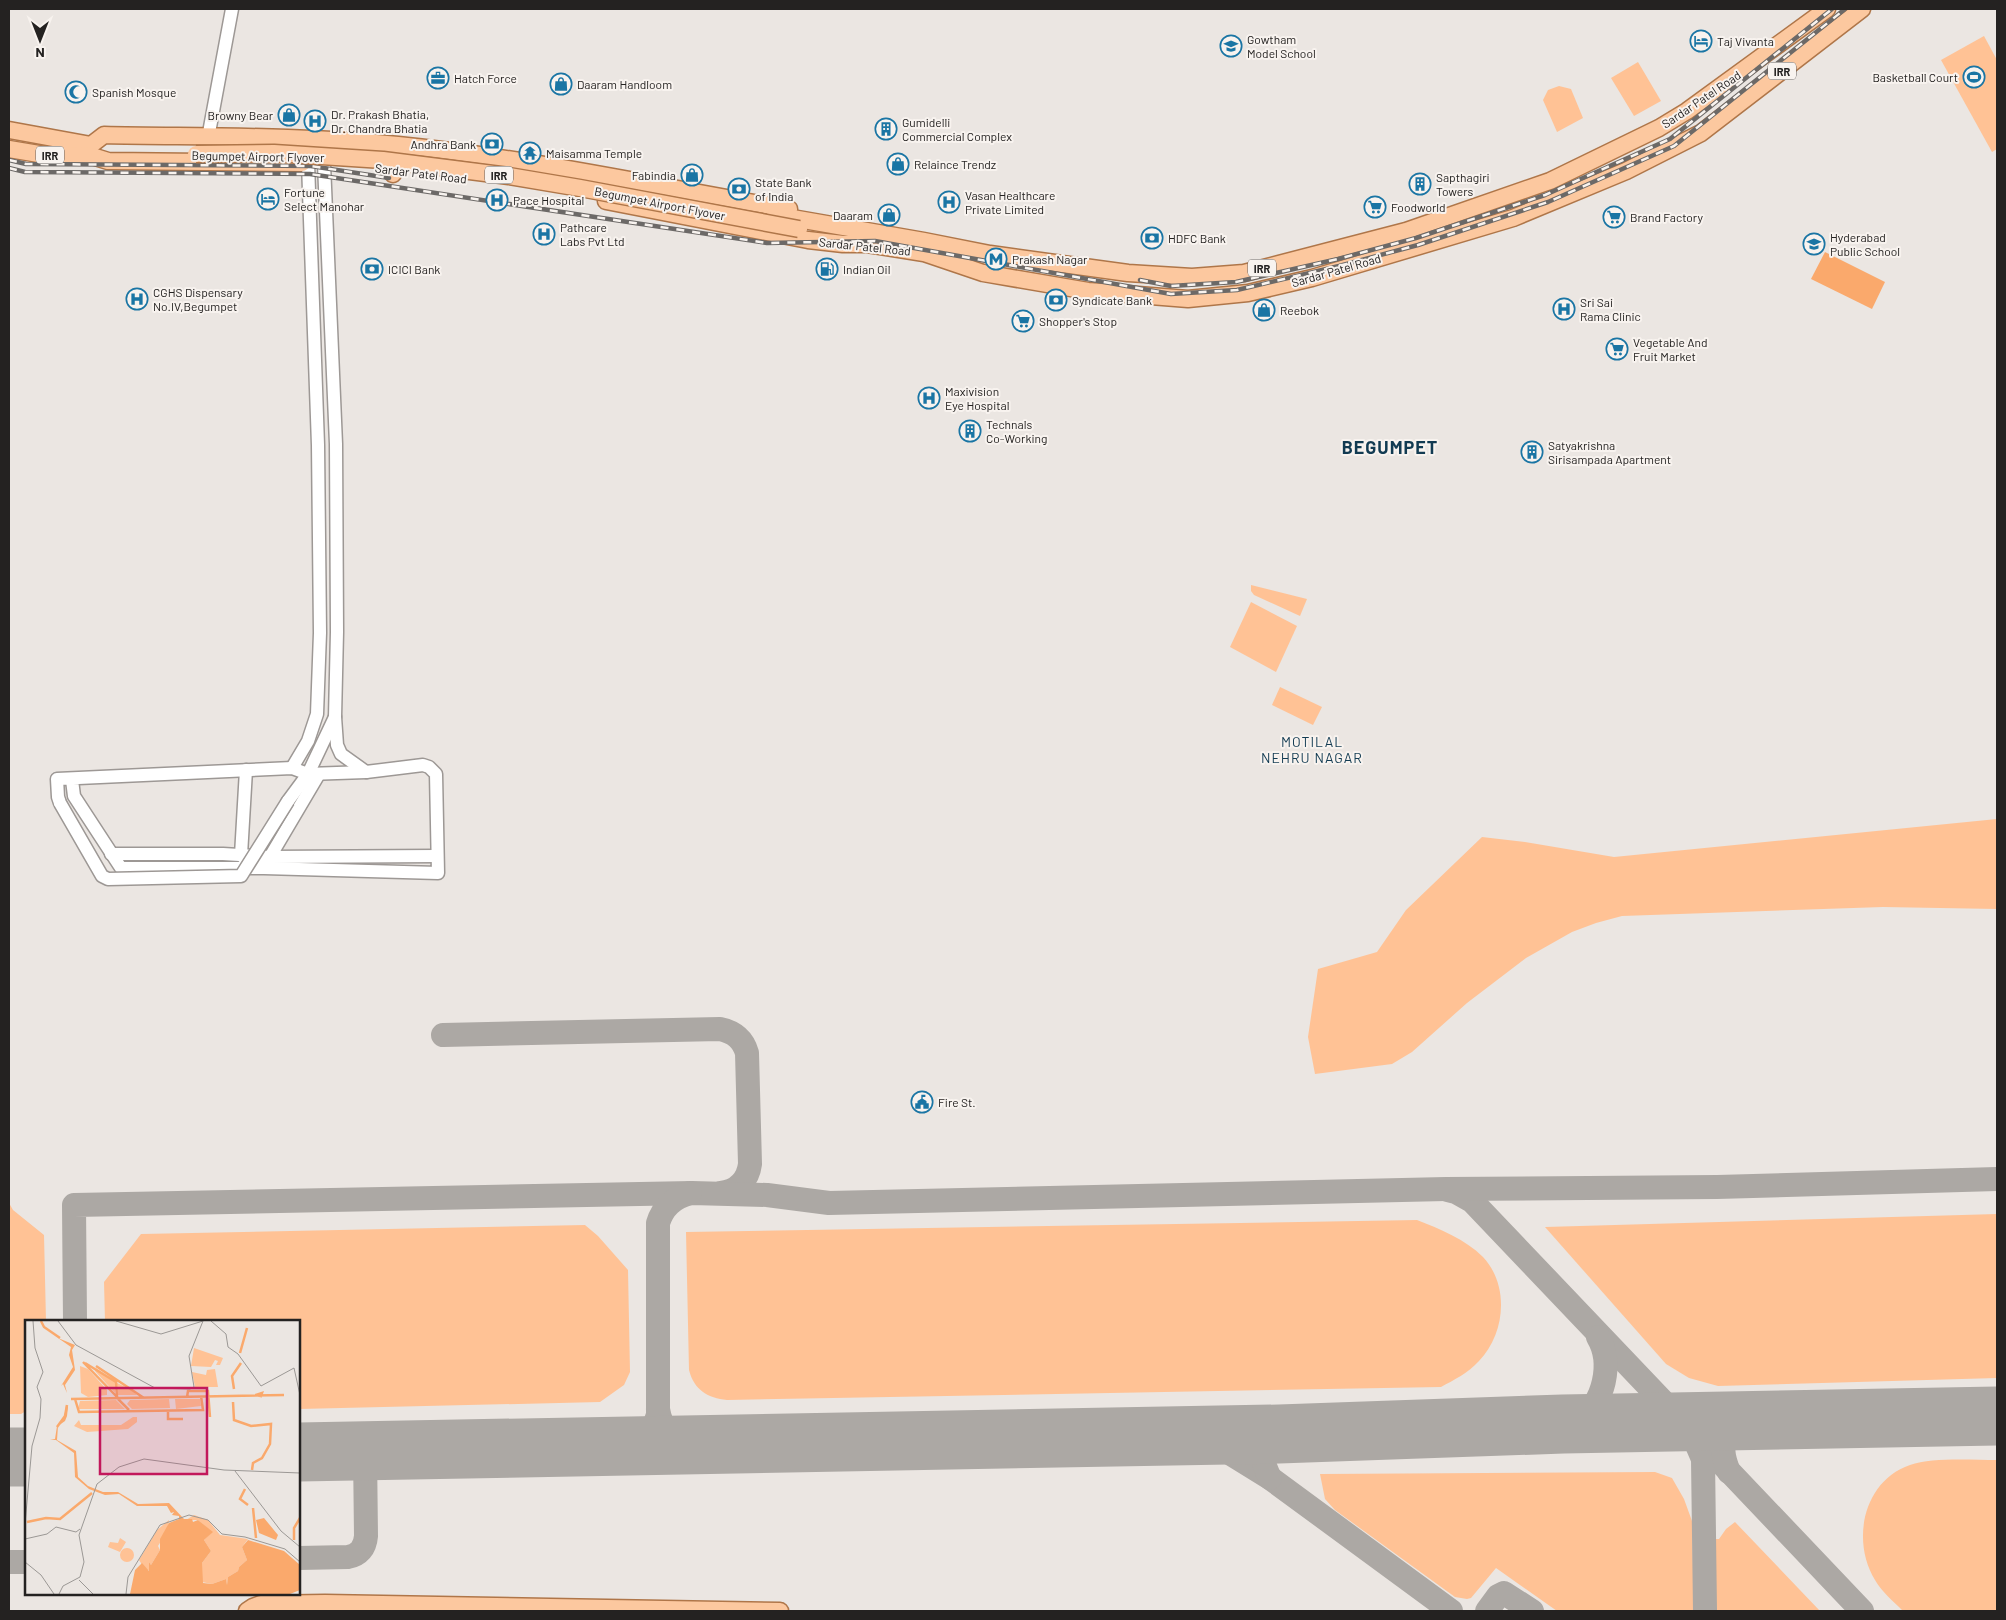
<svg xmlns="http://www.w3.org/2000/svg" width="2006" height="1620" font-family="Barlow,sans-serif">
	<style>
		.green { fill: #ffc295 }
		.water { fill: #faa96c }
		.lines { fill: none; stroke-linecap: round; stroke-linejoin: round }
		.taxiway { stroke: #aca8a4; stroke-width: 24 }
		.runway { stroke: #aca8a4; stroke-width: 59 }
		.minor-casing { stroke: #9d9895; stroke-width: 15 }
		.major-casing { stroke: #af7649; stroke-width: 19 }
		.minor { stroke: #fff; stroke-width: 12 }
		.major { stroke: #fcc89f; stroke-width: 16 }
		.rail-casing { stroke: #6c6967; stroke-width: 4.5 }
		.rail { stroke: #f8f3ef; stroke-width: 2.5; stroke-dasharray: 8; stroke-linecap: butt }
		.minor-bridge-casing { stroke: #9d9895; stroke-width: 15; stroke-linecap: butt }
		.major-bridge-casing { stroke: #af7649; stroke-width: 19; stroke-linecap: butt }
		.minor-bridge { stroke: #fff; stroke-width: 12 }
		.major-bridge { stroke: #fcc89f; stroke-width: 16 }
		.labels { text-anchor: middle; dominant-baseline: central; stroke-width: 4; stroke-linejoin: round; paint-order: stroke }
		.shield { fill: #f8f3ef; stroke: #64615f; stroke-width: 1 }
		.shield-label { font-size: 11px; font-weight: bold; fill: #242221 }
		.poi-label { font-size: 12px; fill: #242221; stroke: #f8f3ef; text-anchor: start }
		.street-label { font-size: 12px; fill: #242221; stroke: #f8f3ef }
		.neighbourhood-label { font-size: 14px; letter-spacing: 1px; fill: #123b52; stroke: #f8f3ef }
		.district-label { font-size: 18px; font-weight: bold; letter-spacing: 1px; fill: #123b52; stroke: #f8f3ef }
		.inset-river { fill: none; stroke: #faa96c; stroke-width: 2.5 }
		.inset-road { fill: none; stroke: #9b9895; stroke-width: 1 }
		.view { fill: #c2185b; fill-opacity: 0.15; stroke: #c2185b; stroke-width: 2.5 }
		.inset-edge { fill: none; stroke: #242221; stroke-width: 2.5 }
	</style>
	<rect width="100%" height="100%" fill="#ebe6e2"/>
	<g class="green">
		<polygon points="1984,36 1997,60 1997,149 1992,152 1941,60"/>
		<polygon points="1638,62 1661,101 1634,116 1611,78"/>
		<polygon points="1559,86 1571,89 1583,118 1557,132 1543,100 1548,90"/>
		<polygon points="1251,585 1307,599 1300,616 1254,595 1251,591"/>
		<polygon points="1251,602 1297,626 1276,672 1230,647"/>
		<polygon points="1280,687 1322,707 1313,725 1272,705"/>
		<polygon points="1997,819 1997,909 1883,907 1622,916 1596,923 1572,932 1526,958 1467,1003 1412,1052 1392,1064 1315,1074 1308,1037 1318,969 1377,952 1406,910 1482,837 1525,842 1614,857"/>
		<polygon points="9,1203 13,1210 44,1235 46,1321 26,1321 26,1411 21,1414 9,1414"/>
		<polygon points="1997,1214 1997,1378 1718,1386 1689,1378 1666,1364 1545,1227"/>
		<path d="M1417 1220C1440 1229 1465 1239 1483 1257 1510 1286 1505 1334 1479 1361 1468 1373 1454 1380 1441 1387L727 1400C708 1398 694 1390 689 1370L686 1232Z"/>
		<polygon points="585,1225 598,1236 628,1270 630,1372 624,1385 600,1402 299,1409 299,1321 105,1321 104,1282 141,1234"/>
		<path d="M1997 1460V1611H1903C1894 1602 1882 1592 1875 1580 1851 1541 1863 1481 1910 1465 1932 1457 1972 1460 1997 1460Z"/>
		<polygon points="1655,1472 1672,1478 1684,1499 1692,1521 1694,1611 1557,1611 1496,1568 1471,1598 1467,1599 1455,1597 1335,1510 1325,1499 1320,1474"/>
		<polygon points="1735,1522 1820,1611 1716,1611 1715,1539 1719,1539 1726,1529"/>
	</g>
	<polygon class="water" points="1825,252 1885,282 1872,309 1811,279"/>
	<g class="lines">
		<g class="taxiway">
			<path d="M443 1035 720 1029C734 1032 743 1039 747 1053L750 1164C748 1180 737 1191 721 1193"/>
			<polyline points="1448,1190 1456,1192 1472,1201 1673,1412 1686,1420 1693,1422"/>
			<polyline points="75,1321 74,1205 692,1193 767,1195 829,1203 1446,1189 1717,1187 1997,1179"/>
			<path d="M658 1409C661 1428 673 1442 692 1445"/>
			<polyline points="1668,1422 1686,1430 1706,1447 1862,1611"/>
			<path d="M1563 1424C1568 1423 1574 1423 1578 1420 1605 1404 1613 1362 1598 1337"/>
			<polyline points="1179,1435 1199,1438 1215,1444 1270,1478 1451,1611"/>
			<polyline points="1694,1438 1703,1459 1705,1611"/>
			<path d="M626 1446C643 1441 653 1432 658 1415V1223C663 1207 673 1198 690 1193"/>
			<path d="M1729 1472C1717 1442 1724 1434 1751 1420"/>
			<path d="M1270 1478C1263 1464 1261 1455 1266 1440L1279 1434"/>
			<path d="M299 1558 348 1557C359 1555 365 1548 366 1536L365 1451"/>
			<polyline points="9,1562 26,1562"/>
			<polyline points="1487,1611 1498,1596 1504,1593 1532,1611"/>
		</g>
		<g class="runway">
			<polyline points="299,1452 1279,1434 1563,1424 1997,1416"/>
			<polyline points="9,1457 26,1457"/>
		</g>
		<g class="minor-casing">
			<g id="minor">
				<polyline points="208,138 232,9"/>
				<polyline points="324,164 336,444 337,632 335,717 337,745 341,754 366,772"/>
				<polyline points="292,768 308,741 317,714 320,633 318,445 308,163"/>
				<polyline points="288,801 308,774 335,717"/>
				<polyline points="60,803 58,797 57,779 292,768 308,774 366,772 423,765 429,767 436,774 438,873 264,868 121,868 74,796 72,780"/>
				<polyline points="111,854 223,854 270,857 437,856"/>
				<polyline points="246,860 241,855 246,770"/>
				<polyline points="267,862 319,774"/>
			</g>
		</g>
		<g class="major-casing">
			<g id="major">
				<path d="M9 130 91 145 104 135C202 137 300 135 398 145 529 158 659 187 789 209"/>
				<polyline points="9,149 45,155 92,156 108,161 302,163"/>
				<polyline points="393,174 398,147"/>
				<polyline points="606,201 808,240 843,244 867,244 924,253 983,273 1088,291 1188,299 1248,293 1312,278 1513,218 1626,171 1701,133 1862,9"/>
				<polyline points="775,215 924,241 990,254 1128,273 1192,277 1244,273 1406,231 1550,181 1659,128 1687,111 1827,9"/>
				<polyline points="247,1611 253,1607 261,1604 325,1603 780,1611"/>
			</g>
		</g>
		<use href="#minor" class="minor"/>
		<use href="#major" class="major"/>
		<g class="rail-casing">
			<g id="rail">
				<polyline points="9,160 26,164 311,166 389,178"/>
				<polyline points="9,168 25,172 310,174 767,243 875,241 1171,294 1237,290 1339,266 1418,245 1548,202 1674,146 1845,9"/>
				<polyline points="1140,280 1171,286 1236,282 1338,259 1416,238 1545,195 1670,139 1832,9"/>
			</g>
		</g>
		<use href="#rail" class="rail"/>
		<g class="minor-bridge-casing">
			<polyline id="minor-bridge" points="60,803 102,876 108,879 241,876 288,801"/>
		</g>
		<g class="major-bridge-casing">
			<polyline id="major-bridge" points="196,154 274,153 383,160 509,176 580,188 799,229"/>
		</g>
		<use href="#minor-bridge" class="minor-bridge"/>
		<use href="#major-bridge" class="major-bridge"/>
	</g>
	<defs>
		<g id="hotel-ring" transform="scale(1.125)"><circle r="9.5" fill="#f8f3ef" stroke="#1a75a4" stroke-width="1.5"/><path d="M-6-4.5h1.5V1H6V5H4.5V3h-9V5H-6ZM-4 0a1.8 1.8 0 1 1 3.6 0ZM.5 0V-2.5h3Q6-2.5 6 0Z" fill="#1a75a4"/></g>
		<g id="school-ring" transform="scale(1.125)"><circle r="9.5" fill="#f8f3ef" stroke="#1a75a4" stroke-width="1.5"/><path d="M0-5L7-2L0 1L-7-2ZM-4 1L0 2.5L4 1V4Q0 6-4 4Z" fill="#1a75a4"/></g>
		<g id="stadium-ring" transform="scale(1.125)"><circle r="9.5" fill="#f8f3ef" stroke="#1a75a4" stroke-width="1.5"/><path d="M0-5a6.5 5 0 1 0 0 10a6.5 5 0 1 0 0-10ZM-3.5-1.8h7v3.6h-7Z" fill="#1a75a4"/></g>
		<g id="office-ring" transform="scale(1.125)"><circle r="9.5" fill="#f8f3ef" stroke="#1a75a4" stroke-width="1.5"/><path d="M-6-3h4V-5.5h4V-3h4V5H-6ZM-1-4.5V-3h2v-1.5ZM-6 0V1H6V0Z" fill="#1a75a4"/></g>
		<g id="shop-ring" transform="scale(1.125)"><circle r="9.5" fill="#f8f3ef" stroke="#1a75a4" stroke-width="1.5"/><path d="M-5-2.5h2.3a2.7 3.5 0 0 1 5.4 0H5L5.5 6h-11ZM-1.5-2.5h3a1.5 2.3 0 0 0-3 0Z" fill="#1a75a4"/></g>
		<g id="mosque-ring" transform="scale(1.125)"><circle r="9.5" fill="#f8f3ef" stroke="#1a75a4" stroke-width="1.5"/><path d="M3.5-4.9A6 6 0 1 0 3.5 4.9A5 5 0 1 1 3.5-4.9Z" fill="#1a75a4"/></g>
		<g id="hospital-ring" transform="scale(1.125)"><circle r="9.5" fill="#f8f3ef" stroke="#1a75a4" stroke-width="1.5"/><path d="M-5-5h3v3.5h4V-5h3V5h-3V1.5h-4V5h-3Z" fill="#1a75a4"/></g>
		<g id="building-ring" transform="scale(1.125)"><circle r="9.5" fill="#f8f3ef" stroke="#1a75a4" stroke-width="1.5"/><path d="M-4-6H4V6H1V3H-1V6H-4ZM-2.5-4.3h1.7v1.8h-1.7ZM.8-4.3h1.7v1.8H.8ZM-2.5-1h1.7V.8h-1.7ZM.8-1h1.7V.8H.8Z" fill="#1a75a4"/></g>
		<g id="bank-ring" transform="scale(1.125)"><circle r="9.5" fill="#f8f3ef" stroke="#1a75a4" stroke-width="1.5"/><path d="M-6-4H6V4H-6ZM0-2.3a2.3 2.3 0 1 0 0 4.6a2.3 2.3 0 1 0 0-4.6Z" fill="#1a75a4"/></g>
		<g id="temple-ring" transform="scale(1.125)"><circle r="9.5" fill="#f8f3ef" stroke="#1a75a4" stroke-width="1.5"/><path d="M0-6L5-2H3V0L6.5 2.5H4V6H1.5V3h-3V6H-4V2.5H-6.5L-3 0V-2H-5Z" fill="#1a75a4"/></g>
		<g id="supermarket-ring" transform="scale(1.125)"><circle r="9.5" fill="#f8f3ef" stroke="#1a75a4" stroke-width="1.5"/><path d="M-6-5.5h2.5l.6 2H6L4.5 2H-2.5L-4.4-4H-6ZM-1.5 3.2a1.3 1.3 0 1 0 .1 0ZM3 3.2a1.3 1.3 0 1 0 .1 0Z" fill="#1a75a4"/></g>
		<g id="metro-ring" transform="scale(1.125)"><circle r="9.5" fill="#f8f3ef" stroke="#1a75a4" stroke-width="1.5"/><path d="M-5.5 5V-5H-3L0 0L3-5H5.5V5H3V-.5L0 4L-3-.5V5Z" fill="#1a75a4"/></g>
		<g id="fuel-ring" transform="scale(1.125)"><circle r="9.5" fill="#f8f3ef" stroke="#1a75a4" stroke-width="1.5"/><path d="M-5.5-6h7V0h2V4h1.3V-2.5L3-4.5l.8-.8L6-3V5H2.5V1h-1V6h-7ZM-4.2-4.7v3.2H.2V-4.7Z" fill="#1a75a4"/></g>
		<g id="civic-ring" transform="scale(1.125)"><circle r="9.5" fill="#f8f3ef" stroke="#1a75a4" stroke-width="1.5"/><path d="M-.6-6.5H3V-4.5H.6V-3L4-1V1h2V6H-6V1h2V-1L-.6-3ZM-1.2 2.5V6h2.4V2.5Z" fill="#1a75a4"/></g>
	</defs>
	<g fill-rule="evenodd">
		<use href="#hotel-ring" x="1701" y="41"/>
		<use href="#school-ring" x="1231" y="46"/>
		<use href="#stadium-ring" x="1974" y="77"/>
		<use href="#office-ring" x="438" y="78"/>
		<use href="#shop-ring" x="561" y="84"/>
		<use href="#mosque-ring" x="76" y="92"/>
		<use href="#shop-ring" x="289" y="115"/>
		<use href="#hospital-ring" x="315" y="121"/>
		<use href="#building-ring" x="886" y="129"/>
		<use href="#bank-ring" x="492" y="144"/>
		<use href="#temple-ring" x="530" y="153"/>
		<use href="#shop-ring" x="898" y="164"/>
		<use href="#shop-ring" x="692" y="175"/>
		<use href="#building-ring" x="1420" y="184"/>
		<use href="#bank-ring" x="739" y="189"/>
		<use href="#hotel-ring" x="268" y="199"/>
		<use href="#hospital-ring" x="497" y="200"/>
		<use href="#hospital-ring" x="949" y="202"/>
		<use href="#supermarket-ring" x="1375" y="207"/>
		<use href="#shop-ring" x="889" y="215"/>
		<use href="#supermarket-ring" x="1614" y="217"/>
		<use href="#hospital-ring" x="544" y="234"/>
		<use href="#bank-ring" x="1152" y="238"/>
		<use href="#school-ring" x="1814" y="244"/>
		<use href="#metro-ring" x="996" y="259"/>
		<use href="#bank-ring" x="372" y="269"/>
		<use href="#fuel-ring" x="827" y="269"/>
		<use href="#hospital-ring" x="137" y="299"/>
		<use href="#bank-ring" x="1056" y="300"/>
		<use href="#hospital-ring" x="1564" y="309"/>
		<use href="#shop-ring" x="1264" y="310"/>
		<use href="#supermarket-ring" x="1023" y="321"/>
		<use href="#supermarket-ring" x="1617" y="349"/>
		<use href="#hospital-ring" x="929" y="398"/>
		<use href="#building-ring" x="970" y="431"/>
		<use href="#building-ring" x="1532" y="452"/>
		<use href="#civic-ring" x="922" y="1102"/>
	</g>
	<g class="labels">
		<g class="shield">
			<rect x="1768" y="62.5" width="28" height="17" rx="4"/>
			<rect x="36" y="146.5" width="28" height="17" rx="4"/>
			<rect x="485" y="166.5" width="28" height="17" rx="4"/>
			<rect x="1248" y="259.5" width="28" height="17" rx="4"/>
		</g>
		<g class="shield-label">
			<text x="1782" y="71">IRR</text>
			<text x="50" y="155">IRR</text>
			<text x="499" y="175">IRR</text>
			<text x="1262" y="268">IRR</text>
		</g>
		<g class="poi-label">
			<text x="1247" y="39">Gowtham<tspan x="1247" dy="14">Model School</tspan></text>
			<text x="1717" y="41">Taj Vivanta</text>
			<text x="1958" y="77" text-anchor="end">Basketball Court</text>
			<text x="454" y="78">Hatch Force</text>
			<text x="577" y="84">Daaram Handloom</text>
			<text x="92" y="92">Spanish Mosque</text>
			<text x="331" y="114">Dr. Prakash Bhatia,<tspan x="331" dy="14">Dr. Chandra Bhatia</tspan></text>
			<text x="273" y="115" text-anchor="end">Browny Bear</text>
			<text x="902" y="122">Gumidelli<tspan x="902" dy="14">Commercial Complex</tspan></text>
			<text x="476" y="144" text-anchor="end">Andhra Bank</text>
			<text x="546" y="153">Maisamma Temple</text>
			<text x="914" y="164">Relaince Trendz</text>
			<text x="676" y="175" text-anchor="end">Fabindia</text>
			<text x="1436" y="177">Sapthagiri<tspan x="1436" dy="14">Towers</tspan></text>
			<text x="755" y="182">State Bank<tspan x="755" dy="14">of India</tspan></text>
			<text x="284" y="192">Fortune<tspan x="284" dy="14">Select Manohar</tspan></text>
			<text x="965" y="195">Vasan Healthcare<tspan x="965" dy="14">Private Limited</tspan></text>
			<text x="513" y="200">Pace Hospital</text>
			<text x="1391" y="207">Foodworld</text>
			<text x="873" y="215" text-anchor="end">Daaram</text>
			<text x="1630" y="217">Brand Factory</text>
			<text x="560" y="227">Pathcare<tspan x="560" dy="14">Labs Pvt Ltd</tspan></text>
			<text x="1830" y="237">Hyderabad<tspan x="1830" dy="14">Public School</tspan></text>
			<text x="1168" y="238">HDFC Bank</text>
			<text x="1012" y="259">Prakash Nagar</text>
			<text x="388" y="269">ICICI Bank</text>
			<text x="843" y="269">Indian Oil</text>
			<text x="153" y="292">CGHS Dispensary<tspan x="153" dy="14">No.IV,Begumpet</tspan></text>
			<text x="1072" y="300">Syndicate Bank</text>
			<text x="1580" y="302">Sri Sai<tspan x="1580" dy="14">Rama Clinic</tspan></text>
			<text x="1280" y="310">Reebok</text>
			<text x="1039" y="321">Shopper's Stop</text>
			<text x="1633" y="342">Vegetable And<tspan x="1633" dy="14">Fruit Market</tspan></text>
			<text x="945" y="391">Maxivision<tspan x="945" dy="14">Eye Hospital</tspan></text>
			<text x="986" y="424">Technals<tspan x="986" dy="14">Co-Working</tspan></text>
			<text x="1548" y="445">Satyakrishna<tspan x="1548" dy="14">Sirisampada Apartment</tspan></text>
			<text x="938" y="1102">Fire St.</text>
		</g>
		<g class="street-label">
			<text transform="translate(1701 99) rotate(-34)">Sardar Patel Road</text>
			<text transform="translate(258 156) rotate(1)">Begumpet Airport Flyover</text>
			<text transform="translate(421 173) rotate(7)">Sardar Patel Road</text>
			<text transform="translate(660 203) rotate(11)">Begumpet Airport Flyover</text>
			<text transform="translate(865 246) rotate(6)">Sardar Patel Road</text>
			<text transform="translate(1336 270) rotate(-16)">Sardar Patel Road</text>
		</g>
		<g class="neighbourhood-label">
			<text x="1312" y="741">MOTILAL<tspan x="1312" dy="16">NEHRU NAGAR</tspan></text>
		</g>
		<g class="district-label">
			<text x="1390" y="447">BEGUMPET</text>
		</g>
	</g>
	<g transform="translate(25 1320)">
		<rect width="275" height="275" fill="#ebe6e2"/>
		<path d="M169 28 198 38 195 45H191L193 41 190 40 186 47 166 46ZM55 46 63 49 82 70V75L63 77 56 73ZM71 48 91 62 90 73 70 51ZM190 49 193 67H170L167 52 181 55 182 50ZM92 63 105 69 112 75H93ZM144 79 145 88 107 89 102 84 105 80ZM150 79H175L176 86 151 89ZM91 80 100 89H53L55 81ZM108 97H112V102L103 109 62 112 49 106 54 100 56 105H96ZM169 195 183 200 195 215 223 219 217 227 222 240 214 247 213 251 203 257 202 266 201 259 187 264 177 262V243L186 231 179 220 187 212 173 200H161ZM144 200 143 210 133 226 135 230 126 245 124 242V250L121 251 114 240 132 210ZM95 218 101 222 95 232 83 227 85 222 93 223ZM95 235a7 7 0 1 1 14 0a7 7 0 1 1-14 0Z" fill="#ffc295"/>
		<path d="M33 18 50 25 47 30 50 50 40 65 42 73 38 64 36 66 48 47 44 35 46 27ZM41 85 43 87 42 96 40 101 33 106 32 120 51 131 53 157 63 166 78 172H93L113 184 144 183 159 199H167L168 202 173 200 188 212 179 220 186 231 177 243 178 263 187 264 201 259 202 265 203 257 213 251 214 247 222 240 217 227 223 220 259 231 275 245V270L265 274H105L110 250 117 243 124 251V242L126 245 135 230V219L144 203 154 199V196L147 195 149 192 146 193 142 186H112L94 174 80 175 64 169 50 157 49 133 31 120H25L30 119 32 106 39 99ZM239 198 253 215 251 220 234 213 231 200Z" fill="#faa96c"/>
		<path class="inset-river" d="M16 1 19 7 35 18M215 33 222 8M58 42 93 78M60 43 91 62M71 46 119 78M91 61 92 77M209 69 207 56 216 43M230 75 236 76 237 73 231 75M162 77 163 71H183L185 97M46 79 259 75M50 79 54 92 178 90 176 76M93 79 104 90M208 82 209 100 226 106 246 104 245 124 237 138 228 143 227 150M143 91V99H158M32 107 40 96 42 85M220 169 215 179 223 185M228 188 231 218M2 202 21 198 35 199 67 173M269 220V208L275 198"/>
		<path class="inset-road" d="M33 1 51 25 130 68 165 69 169 67 164 36 178 1M91 1 136 14 178 1M186 1 201 14 203 27 213 34 236 66 269 48 275 75M210 151 256 211 275 227M0 204 7 126 15 98 16 79 12 67 18 52 10 28 8 1M0 219 22 214 31 207 51 212 55 209M0 242 16 255 29 274M54 260 68 274M34 274 38 266 55 257 59 242 54 215 72 164 94 147 119 139 199 150 275 153M101 274 103 257 135 205 164 195 183 200 197 214 220 217 260 229 275 242"/>
		<path class="view" d="M75 68H182V154H75Z"/>
		<rect width="275" height="275" class="inset-edge"/>
	</g>
	<rect width="2006" height="1620" fill="none" stroke="#242221" stroke-width="20"/>
	<g transform="translate(40 40) rotate(180)" stroke="#f8f3ef" stroke-width="4" paint-order="stroke">
	<path d="M0-4L9 19L0 12L-9 19Z" fill="#242221"/>
	<text y="-8" font-size="14" font-weight="bold" text-anchor="middle" fill="#242221">N</text>
	</g>
</svg>
